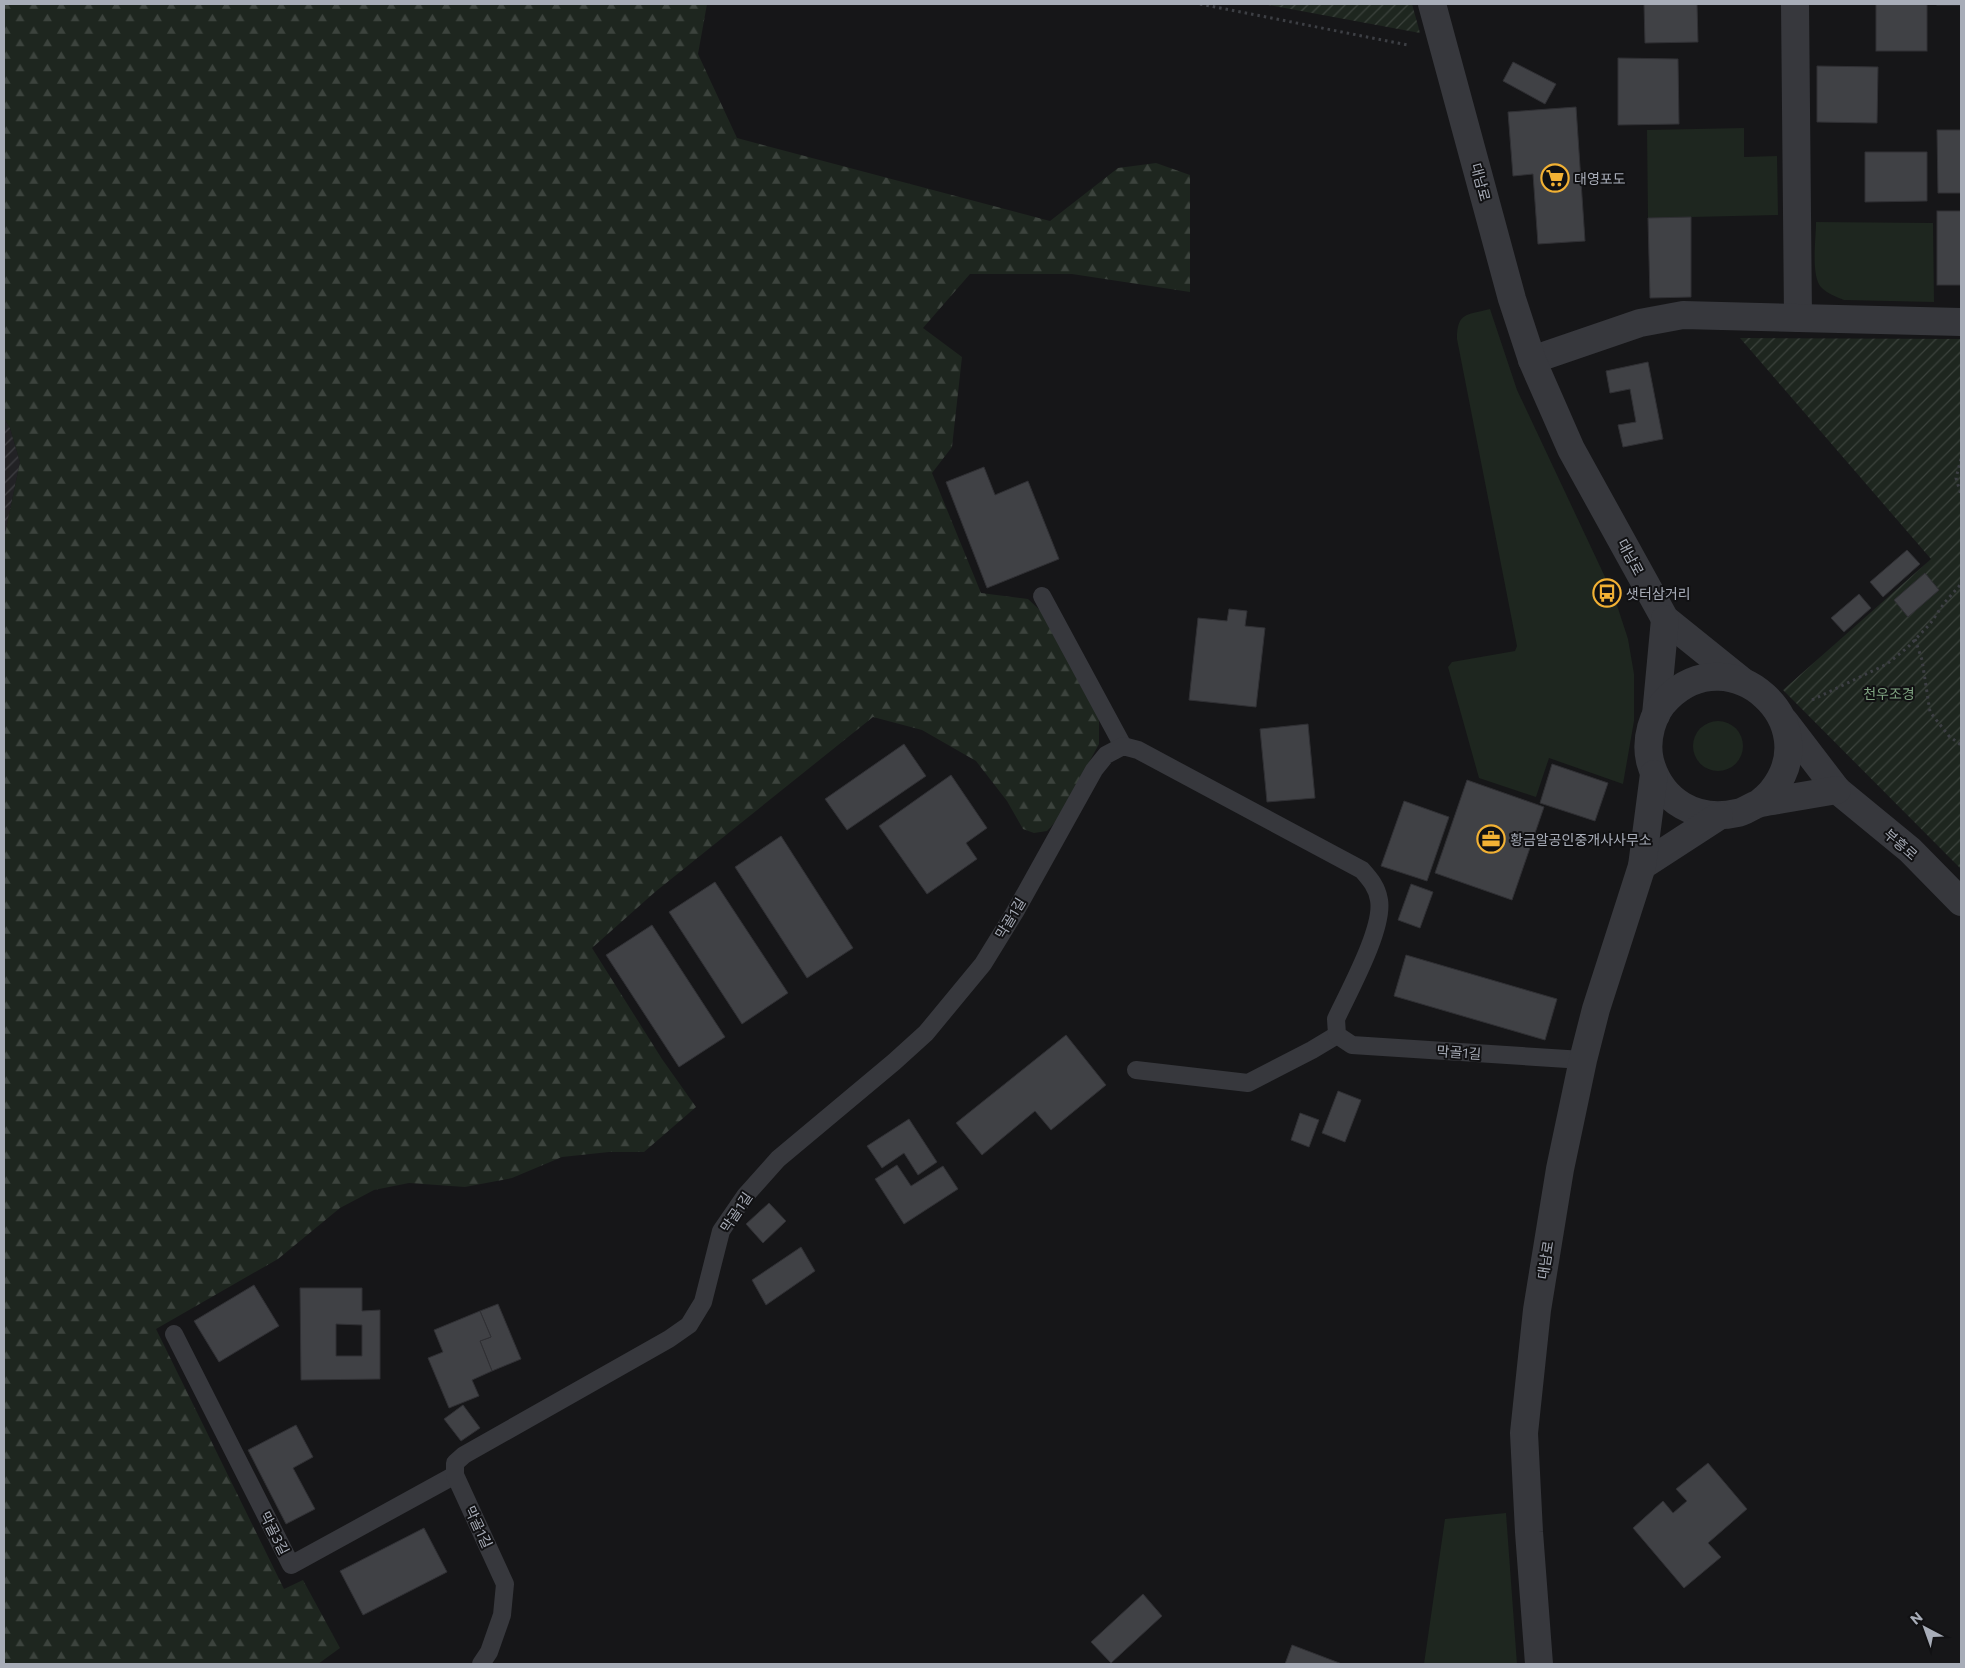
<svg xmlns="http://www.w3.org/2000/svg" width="1965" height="1668" font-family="Commissioner,'Noto Sans KR',sans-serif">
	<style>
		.industrial { fill: url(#industrial-furrows) }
		.grass { fill: #1e261f }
		.forest { fill: url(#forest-firs) }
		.garden { fill: url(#garden-furrows) }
		.building { fill: #404145; stroke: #303034; fill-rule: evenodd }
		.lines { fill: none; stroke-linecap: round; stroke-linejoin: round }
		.path { stroke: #3d3f44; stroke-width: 3; stroke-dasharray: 2.5 4; stroke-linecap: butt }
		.service { stroke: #37383d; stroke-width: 18 }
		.minor { stroke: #37383d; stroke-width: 28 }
		.tertiary { stroke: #37383d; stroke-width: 28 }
		.labels { text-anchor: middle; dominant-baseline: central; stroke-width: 4; stroke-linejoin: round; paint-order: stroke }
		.poi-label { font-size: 14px; fill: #a8adb8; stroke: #111113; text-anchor: start }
		.street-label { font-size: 14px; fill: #a8adb8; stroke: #111113 }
		.park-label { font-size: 14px; fill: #7fa381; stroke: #111113 }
	</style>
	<defs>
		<pattern id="industrial-furrows" width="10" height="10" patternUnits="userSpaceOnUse" patternTransform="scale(1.25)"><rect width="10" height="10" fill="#222225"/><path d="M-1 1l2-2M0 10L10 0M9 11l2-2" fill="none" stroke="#3f3f43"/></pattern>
		<pattern id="forest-firs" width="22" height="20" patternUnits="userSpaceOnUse" patternTransform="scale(1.25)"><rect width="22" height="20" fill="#1e261f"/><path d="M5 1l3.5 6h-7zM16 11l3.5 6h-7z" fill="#3c433d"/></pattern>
		<pattern id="garden-furrows" width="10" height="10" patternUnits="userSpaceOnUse" patternTransform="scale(1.25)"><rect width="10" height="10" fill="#1e261f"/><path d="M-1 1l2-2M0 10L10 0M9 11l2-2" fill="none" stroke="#3c433d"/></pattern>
	</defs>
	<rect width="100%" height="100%" fill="#161618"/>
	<polygon class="industrial" points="4,418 10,428 20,462 4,539"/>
	<g class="grass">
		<polygon points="1744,128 1744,157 1777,156 1778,215 1648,218 1647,130"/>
		<path d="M1816 222 1933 223 1934 302 1844 300C1836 297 1826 293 1820 286 1811 272 1816 239 1816 222Z"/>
		<path d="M1490 309 1517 390 1614 596 1628 639 1634 674V721L1623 784 1549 758 1536 797 1479 778 1448 667 1452 662 1515 651 1517 646 1457 339C1457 312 1467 315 1490 309Z"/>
		<circle cx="1718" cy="746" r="25"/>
		<polygon points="1506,1513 1517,1664 1424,1664 1445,1519"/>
	</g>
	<polygon class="forest" points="4,4 707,4 698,54 737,138 1050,221 1118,168 1156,163 1190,175 1190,292 1072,274 970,274 923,328 962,357 952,447 932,473 981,593 1028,599 1044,614 1099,719 1099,744 1058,819 1047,831 1034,833 1023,829 1007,801 976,761 922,730 873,717 655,892 592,948 662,1059 696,1107 644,1152 609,1152 562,1157 512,1178 465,1187 409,1183 374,1190 340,1208 278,1259 156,1329 284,1589 303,1580 340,1648 318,1664 4,1664 4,539 20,462 10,428 4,418"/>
	<g class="garden">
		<polygon points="1263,4 1412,4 1420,33"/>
		<polygon points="1740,338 1961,339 1961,869 1783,690 1931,559"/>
	</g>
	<g class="building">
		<polygon points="1644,4 1697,4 1698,42 1645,43"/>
		<rect x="1876" y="4" width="51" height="47"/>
		<rect x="1937" y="4" width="24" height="1"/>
		<polygon points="1618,58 1678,59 1679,124 1618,125"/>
		<polygon points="1513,62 1556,84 1545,104 1503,81"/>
		<polygon points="1817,66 1878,67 1877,123 1817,122"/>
		<polygon points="1576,107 1585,241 1538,244 1533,174 1513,176 1508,112"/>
		<polygon points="1937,130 1961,130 1961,193 1938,193"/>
		<polygon points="1865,152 1927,152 1927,201 1865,202"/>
		<rect x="1937" y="211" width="24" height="74"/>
		<polygon points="1691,217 1691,297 1650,298 1648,218"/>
		<polygon points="1648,362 1663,439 1623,447 1618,425 1636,422 1630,389 1610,393 1606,371"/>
		<polygon points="984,467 995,495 1028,481 1059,559 987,588 946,482"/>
		<polygon points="1907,550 1920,564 1883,597 1870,582"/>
		<polygon points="1925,573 1939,590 1908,617 1894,600"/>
		<polygon points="1859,594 1871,608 1844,632 1831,618"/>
		<polygon points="1229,609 1247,611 1245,626 1265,628 1256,707 1189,700 1198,618 1227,621"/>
		<polygon points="1308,724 1315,798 1267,802 1260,729"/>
		<polygon points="904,744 926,776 847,830 825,799"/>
		<polygon points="1552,764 1608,783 1595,821 1540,803"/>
		<polygon points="951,775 987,828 966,843 977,859 927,894 879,826"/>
		<polygon points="1467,780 1544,807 1512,900 1435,873"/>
		<polygon points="1404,801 1449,817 1427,881 1381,866"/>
		<polygon points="781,836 853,948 807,978 735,867"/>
		<polygon points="715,882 788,993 742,1024 669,912"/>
		<polygon points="1411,884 1433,892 1420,928 1398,920"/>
		<polygon points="652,925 725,1037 679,1067 606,955"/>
		<polygon points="1406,955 1557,999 1545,1040 1394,996"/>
		<polygon points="1066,1035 1106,1085 1051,1130 1035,1111 982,1155 956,1123"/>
		<polygon points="1338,1091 1361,1100 1345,1142 1322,1133"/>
		<polygon points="1300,1113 1319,1120 1309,1147 1291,1140"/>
		<polygon points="909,1119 937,1162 918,1175 904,1153 882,1168 867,1146"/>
		<polygon points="897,1165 911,1186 943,1166 958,1189 904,1224 875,1179"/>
		<polygon points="769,1203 786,1221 763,1243 746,1224"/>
		<polygon points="801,1247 815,1271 766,1305 752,1280"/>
		<polygon points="254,1285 279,1326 219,1362 194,1321"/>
		<path d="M300 1288H362V1311L380 1310V1379L301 1380ZM336 1324 362 1325V1356H336Z"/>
		<polygon points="498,1304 521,1359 492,1371 480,1341 491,1337 480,1311"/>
		<polygon points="480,1311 491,1337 480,1341 492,1371 472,1380 479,1396 449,1408 428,1358 443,1352 434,1330"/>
		<polygon points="463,1405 480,1428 461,1441 444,1419"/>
		<polygon points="296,1425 313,1457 293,1468 315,1509 286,1524 248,1450"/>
		<polygon points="1708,1463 1747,1509 1708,1543 1721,1557 1684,1588 1633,1528 1663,1501 1673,1513 1687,1501 1676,1489"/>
		<polygon points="424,1528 447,1572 363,1615 340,1571"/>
		<polygon points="1143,1594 1162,1616 1111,1663 1091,1642"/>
		<polygon points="1292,1645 1342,1664 1285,1664"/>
	</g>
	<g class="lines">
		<g class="path">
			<polyline points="1200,4 1408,45"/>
			<polyline points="1961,459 1956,478 1961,495"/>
			<polyline points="1915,639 1922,660 1930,712 1949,736 1961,745"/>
			<polyline points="1812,700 1887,664 1908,647 1930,624 1945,602 1961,584"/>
		</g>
		<g class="service">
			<polyline points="1042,596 1123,746"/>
			<polyline points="1136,1070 1248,1083 1312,1050 1337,1035"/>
			<polyline points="174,1334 291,1565 455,1475"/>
			<path d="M481 1664 489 1652 502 1615 505 1584 455 1475V1463L464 1455 669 1339 689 1325 703 1302 721 1231 745 1196 778 1159 894 1062 926 1033 983 964 1015 912 1094 770 1106 755 1123 746 1138 750 1362 870C1370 879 1377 887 1379 900 1384 928 1349 991 1336 1019L1337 1035 1352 1045 1583 1060"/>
		</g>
		<g class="minor">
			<polyline points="1795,4 1798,318"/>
			<polyline points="1532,360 1640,323 1683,315 1961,322"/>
		</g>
		<g class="tertiary">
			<polyline points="1432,4 1512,299 1532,360 1571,449 1665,619 1742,681"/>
			<polyline points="1656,715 1665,619"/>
			<polyline points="1785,722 1837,790 1910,850 1961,902"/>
			<path d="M1758 804C1763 800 1768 796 1772 791 1827 723 1731 636 1668 698 1652 713 1645 740 1650 761 1661 802 1697 822 1737 813 1745 812 1751 806 1758 804 1766 801 1776 801 1784 799 1802 796 1819 793 1837 790"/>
			<polyline points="1642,866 1719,816"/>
			<polyline points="1539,1664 1529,1532 1524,1433 1537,1310 1560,1169 1583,1060 1596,1009 1642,866 1654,774"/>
		</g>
	</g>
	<defs>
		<g id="supermarket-ring" transform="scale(1.4375)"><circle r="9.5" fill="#111113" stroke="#f2b134" stroke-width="1.5"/><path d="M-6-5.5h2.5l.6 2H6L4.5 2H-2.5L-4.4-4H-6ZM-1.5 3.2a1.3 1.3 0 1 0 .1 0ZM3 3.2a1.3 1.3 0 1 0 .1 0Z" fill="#f2b134"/></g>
		<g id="bus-ring" transform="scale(1.4375)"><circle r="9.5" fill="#111113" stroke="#f2b134" stroke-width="1.5"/><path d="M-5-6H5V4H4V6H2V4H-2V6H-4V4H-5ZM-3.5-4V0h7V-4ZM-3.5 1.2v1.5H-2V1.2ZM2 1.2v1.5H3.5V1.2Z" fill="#f2b134"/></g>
		<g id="office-ring" transform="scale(1.4375)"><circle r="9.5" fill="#111113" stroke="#f2b134" stroke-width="1.5"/><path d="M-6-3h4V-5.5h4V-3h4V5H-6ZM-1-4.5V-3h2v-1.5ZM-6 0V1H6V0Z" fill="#f2b134"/></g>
	</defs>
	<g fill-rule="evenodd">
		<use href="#supermarket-ring" x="1555" y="178"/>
		<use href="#bus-ring" x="1607" y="593"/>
		<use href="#office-ring" x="1491" y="839"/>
	</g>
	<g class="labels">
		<g class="poi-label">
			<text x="1574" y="178">대영포도</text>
			<text x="1626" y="593">샛터삼거리</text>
			<text x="1510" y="839">황금알공인중개사사무소</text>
		</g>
		<g class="street-label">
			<text transform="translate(1481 182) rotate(75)">대남로</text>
			<text transform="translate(1631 557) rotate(62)">대남로</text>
			<text transform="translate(1901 844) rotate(41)">부흥로</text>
			<text transform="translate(1010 918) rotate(-59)">막골1길</text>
			<text transform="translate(1459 1052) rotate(4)">막골1길</text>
			<text transform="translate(736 1212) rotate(-56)">막골1길</text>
			<text transform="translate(1545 1260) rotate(-81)">대남로</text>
			<text transform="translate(479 1527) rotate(65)">막골1길</text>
			<text transform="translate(275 1533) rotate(63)">막골3길</text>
		</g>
		<g class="park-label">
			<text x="1889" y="693">천우조경</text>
		</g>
	</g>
	<rect width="1965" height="1668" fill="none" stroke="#a8adb8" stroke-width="10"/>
	<g transform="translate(1925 1628) rotate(319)" stroke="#111113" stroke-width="4" paint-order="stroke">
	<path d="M0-4L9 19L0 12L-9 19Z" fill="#a8adb8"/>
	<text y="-8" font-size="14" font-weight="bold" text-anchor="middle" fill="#a8adb8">N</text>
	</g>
</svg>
